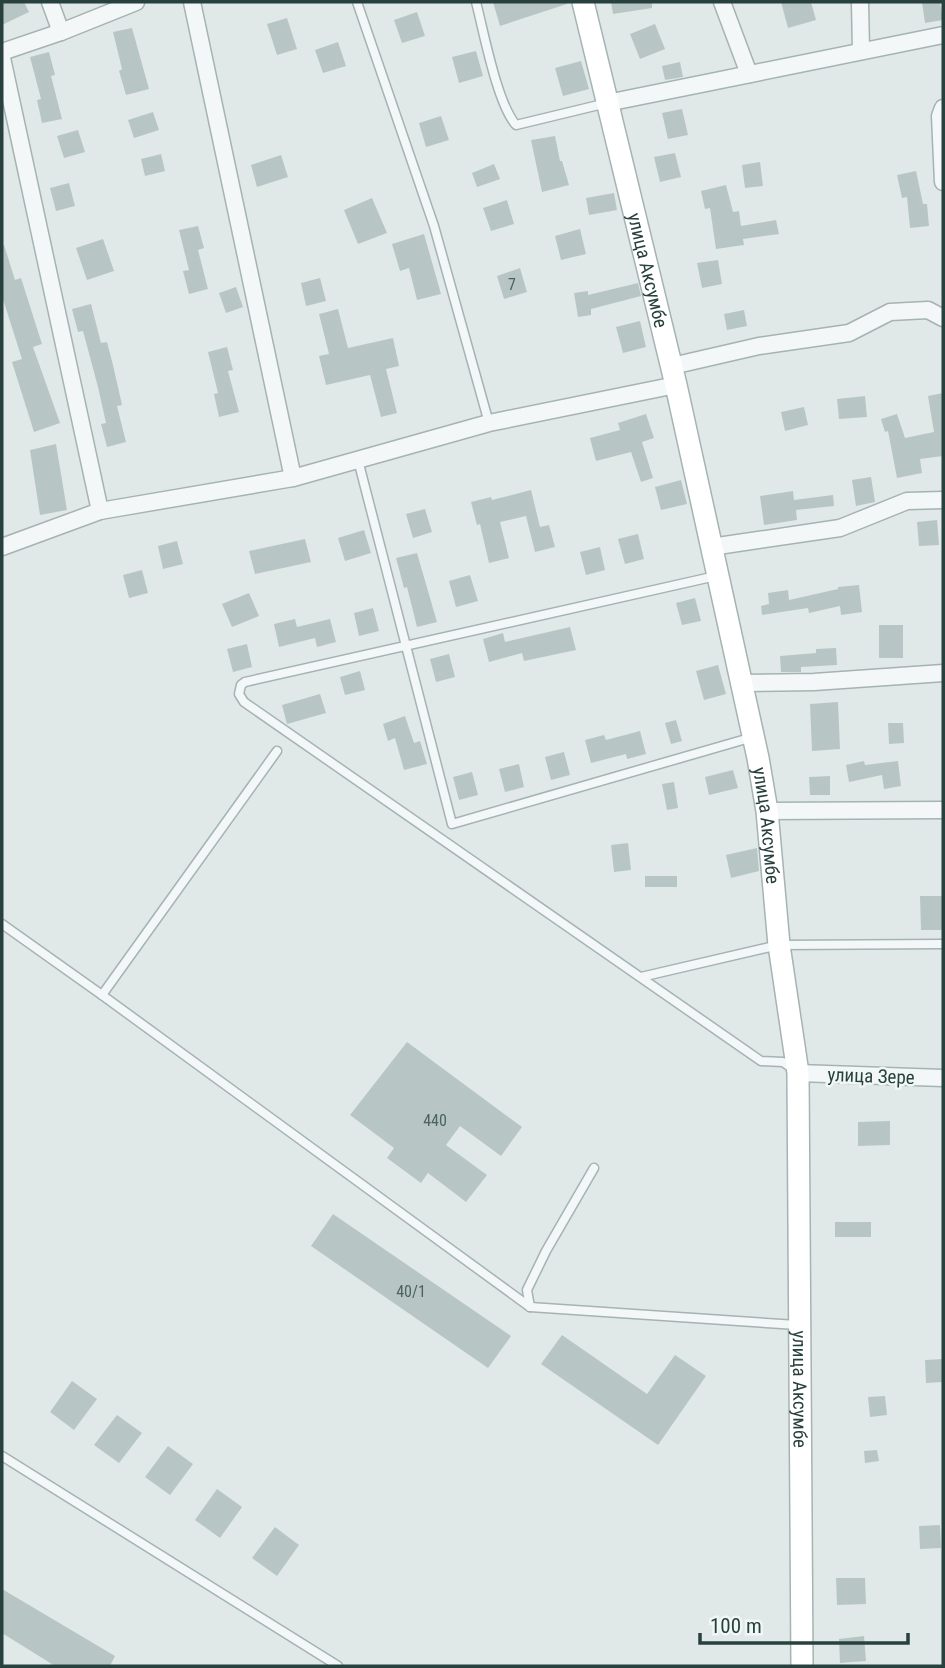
<svg xmlns="http://www.w3.org/2000/svg" width="945" height="1668" font-family="'Roboto Condensed',sans-serif">
	<style>
		.building { fill: #b7c6c4 }
		.lines { fill: none; stroke-linecap: round; stroke-linejoin: round }
		.lane-casing { stroke: #a5b3b2; stroke-width: 11 }
		.street-casing { stroke: #a5b3b2; stroke-width: 19 }
		.secondary-casing { stroke: #a5b3b2; stroke-width: 24 }
		.lane { stroke: #f3f7f7; stroke-width: 8 }
		.street { stroke: #f3f7f7; stroke-width: 16 }
		.secondary { stroke: #fff; stroke-width: 21 }
		.labels { text-anchor: middle; dominant-baseline: central; stroke-width: 5; stroke-linejoin: round; paint-order: stroke }
		.number-label { font-size: 16px; fill: #4c6260 }
		.street-label { font-size: 19px; fill: #28413e; stroke: #f0f7f5 }
	</style>
	<rect width="100%" height="100%" fill="#e0e9e8"/>
	<g class="building">
		<polygon points="7,2 24,2 29,12 2,25 2,4"/>
		<polygon points="493,2 567,2 567,4 500,26"/>
		<polygon points="611,2 652,2 652,8 613,14"/>
		<polygon points="781,2 811,2 816,20 788,28"/>
		<polygon points="922,2 940,2 943,20 925,23"/>
		<polygon points="417,12 425,36 402,43 394,20"/>
		<polygon points="287,18 297,49 277,55 267,24"/>
		<polygon points="655,24 665,49 640,59 630,34"/>
		<polygon points="132,28 149,89 126,95 119,71 122,69 113,32"/>
		<polygon points="338,42 346,66 323,73 315,50"/>
		<polygon points="476,51 483,76 459,83 452,57"/>
		<polygon points="49,52 55,75 51,76 62,119 42,123 37,100 41,99 30,57"/>
		<polygon points="581,61 589,89 563,96 555,68"/>
		<polygon points="680,62 683,77 665,80 662,66"/>
		<polygon points="682,109 688,135 668,139 662,113"/>
		<polygon points="153,112 159,130 134,138 128,120"/>
		<polygon points="441,116 449,140 426,147 419,123"/>
		<polygon points="78,130 85,152 64,158 57,136"/>
		<polygon points="555,136 560,161 562,161 569,185 542,192 531,140"/>
		<polygon points="675,153 681,177 660,182 654,157"/>
		<polygon points="161,154 165,171 145,176 141,159"/>
		<polygon points="281,155 288,177 257,187 251,165"/>
		<polygon points="760,162 763,186 745,188 742,165"/>
		<polygon points="494,164 500,179 477,187 472,173"/>
		<polygon points="916,171 923,204 927,204 929,226 910,228 907,197 902,198 897,175"/>
		<polygon points="69,183 75,206 56,211 50,188"/>
		<polygon points="726,185 733,212 739,211 741,226 776,220 779,234 743,239 744,245 716,249 710,208 705,209 701,191"/>
		<polygon points="614,193 617,210 589,215 586,198"/>
		<polygon points="372,198 387,233 358,244 344,210"/>
		<polygon points="507,200 514,224 491,231 483,208"/>
		<polygon points="198,226 204,248 198,250 208,289 189,294 183,271 189,270 179,230"/>
		<polygon points="580,229 586,254 561,260 555,236"/>
		<polygon points="424,234 441,294 417,300 409,268 400,271 392,244"/>
		<polygon points="103,239 114,271 87,280 76,248"/>
		<polygon points="2,245 4,245 15,280 21,278 42,344 33,347 60,423 34,432 12,362 22,359 2,296"/>
		<polygon points="718,260 722,284 702,288 697,263"/>
		<polygon points="520,268 527,292 504,299 497,276"/>
		<polygon points="320,278 326,301 306,306 301,283"/>
		<polygon points="638,283 641,296 591,309 591,315 578,317 574,293 588,291 588,295"/>
		<polygon points="236,287 243,307 226,313 219,293"/>
		<polygon points="91,304 101,343 107,342 113,365 122,405 117,406 126,442 107,447 101,424 106,423 98,387 83,331 78,332 72,309"/>
		<polygon points="338,309 348,348 393,338 399,366 386,369 397,413 381,417 370,375 326,385 319,356 329,354 319,314"/>
		<polygon points="744,310 747,326 727,330 724,314"/>
		<polygon points="640,321 646,347 623,353 616,327"/>
		<polygon points="227,347 233,370 228,371 239,412 219,417 214,394 218,393 208,352"/>
		<polygon points="943,393 943,456 920,459 922,473 897,478 888,431 885,432 881,419 897,414 905,438 934,432 928,396"/>
		<polygon points="865,396 867,417 839,419 837,399"/>
		<polygon points="804,407 808,425 785,431 781,412"/>
		<polygon points="646,414 654,438 642,442 653,478 641,482 631,452 596,461 590,438 620,430 618,423"/>
		<polygon points="56,444 67,510 40,515 30,450"/>
		<polygon points="871,477 875,502 856,506 852,480"/>
		<polygon points="681,480 687,504 661,510 655,487"/>
		<polygon points="531,490 540,527 549,525 555,547 535,552 526,516 500,522 509,558 489,563 480,524 477,525 471,502 491,497 492,500"/>
		<polygon points="793,491 794,500 833,495 834,506 796,510 797,520 764,525 760,496"/>
		<polygon points="425,509 432,532 413,538 406,514"/>
		<polygon points="937,520 939,545 919,546 917,522"/>
		<polygon points="364,530 371,553 345,561 338,538"/>
		<polygon points="638,534 644,559 625,564 618,539"/>
		<polygon points="305,539 311,562 255,574 249,551"/>
		<polygon points="177,541 183,564 163,569 158,546"/>
		<polygon points="600,547 605,570 586,575 580,552"/>
		<polygon points="417,553 437,622 417,627 407,587 404,588 396,558"/>
		<polygon points="142,570 148,593 129,598 123,575"/>
		<polygon points="470,575 478,601 456,607 449,581"/>
		<polygon points="859,585 862,612 841,615 840,606 809,613 808,608 762,615 761,606 769,604 768,593 788,590 789,600 838,589 838,587"/>
		<polygon points="249,593 259,616 232,627 222,604"/>
		<polygon points="695,598 701,621 682,625 676,603"/>
		<polygon points="373,608 379,631 359,636 354,613"/>
		<polygon points="295,619 297,627 330,619 336,642 317,647 315,638 279,647 274,624"/>
		<rect x="879" y="625" width="24" height="33"/>
		<polygon points="570,627 576,650 524,661 522,653 489,662 483,639 503,633 505,642"/>
		<polygon points="247,644 252,667 233,672 227,649"/>
		<polygon points="836,648 837,665 801,667 801,672 781,672 780,656 816,653 816,649"/>
		<polygon points="449,654 455,677 436,682 430,659"/>
		<polygon points="718,665 726,694 704,700 696,671"/>
		<polygon points="360,671 365,690 345,695 340,677"/>
		<polygon points="320,694 326,713 287,724 282,705"/>
		<polygon points="838,702 840,749 812,751 810,704"/>
		<polygon points="405,716 414,743 420,741 427,764 404,770 395,738 388,741 383,724"/>
		<polygon points="676,720 682,741 671,744 665,723"/>
		<polygon points="888,723 903,723 904,743 889,744"/>
		<polygon points="640,731 646,754 627,759 626,754 591,763 585,740 604,735 606,740"/>
		<polygon points="564,752 570,775 551,780 545,757"/>
		<polygon points="864,761 865,765 898,761 901,786 884,789 882,775 849,782 846,765"/>
		<polygon points="519,764 524,787 505,792 499,769"/>
		<polygon points="733,770 738,788 709,795 705,777"/>
		<polygon points="472,772 478,795 459,800 453,777"/>
		<polygon points="830,776 830,795 810,795 809,777"/>
		<polygon points="674,782 678,808 667,810 662,784"/>
		<polygon points="628,843 631,870 614,872 611,845"/>
		<polygon points="757,848 759,871 731,878 726,855"/>
		<rect x="645" y="876" width="32" height="11"/>
		<polygon points="920,896 942,896 942,930 921,930"/>
		<polygon points="407,1042 522,1127 501,1156 460,1126 446,1145 487,1175 466,1202 428,1173 421,1183 387,1158 394,1148 350,1115"/>
		<polygon points="890,1121 890,1145 858,1146 858,1122"/>
		<polygon points="333,1214 511,1336 488,1368 311,1246"/>
		<rect x="835" y="1222" width="36" height="15"/>
		<polygon points="562,1335 647,1394 675,1355 706,1376 658,1445 541,1364"/>
		<polygon points="943,1359 943,1382 926,1383 925,1360"/>
		<polygon points="72,1381 97,1399 74,1430 50,1412"/>
		<polygon points="885,1396 887,1415 870,1417 868,1397"/>
		<polygon points="117,1415 142,1433 119,1463 94,1445"/>
		<polygon points="168,1446 193,1464 170,1495 145,1477"/>
		<polygon points="877,1450 879,1461 865,1463 864,1451"/>
		<polygon points="217,1489 242,1507 220,1538 195,1520"/>
		<polygon points="940,1525 941,1548 920,1549 919,1526"/>
		<polygon points="275,1527 299,1545 277,1576 252,1558"/>
		<polygon points="836,1578 865,1578 866,1604 837,1605"/>
		<polygon points="2,1589 115,1656 110,1666 55,1666 2,1633"/>
		<polygon points="864,1636 866,1661 840,1663 839,1639"/>
	</g>
	<g class="lines">
		<g class="lane-casing">
			<g id="lane">
				<polyline points="357,2 434,226 489,423"/>
				<path d="M476 2C484 33 497 103 516 125L607 103"/>
				<polyline points="358,460 452,824 753,737"/>
				<polyline points="716,576 245,682 241,685 239,694 244,702 761,1061 783,1062 793,1069"/>
				<polyline points="2,924 102,995 530,1307 797,1325"/>
				<polyline points="641,977 779,945 943,944"/>
				<polyline points="102,995 277,751"/>
				<polyline points="530,1307 527,1290 546,1251 594,1168"/>
				<polyline points="2,1456 338,1666"/>
			</g>
		</g>
		<g class="street-casing">
			<g id="street">
				<polyline points="50,2 61,32"/>
				<polyline points="192,2 293,478"/>
				<polyline points="722,2 749,74"/>
				<polyline points="860,2 861,51"/>
				<polyline points="2,52 61,32 136,2"/>
				<polyline points="2,58 100,511"/>
				<polyline points="607,103 943,35"/>
				<polyline points="943,108 940,116 943,182"/>
				<polyline points="672,366 759,346 849,333 890,312 928,310 943,318"/>
				<polyline points="2,547 100,511 293,478 489,423 676,385"/>
				<polyline points="711,547 840,528 907,501 943,500"/>
				<polyline points="741,683 814,682 943,673"/>
				<polyline points="767,811 943,810"/>
				<polyline points="798,1073 943,1078"/>
			</g>
		</g>
		<g class="secondary-casing">
			<g id="secondary">
				<path id="s1" d="M583 2 676 385 758 758 767 811 779 945 798 1073 802 1666"/>
			</g>
		</g>
		<use href="#lane" class="lane"/>
		<use href="#street" class="street"/>
		<use href="#secondary" class="secondary"/>
	</g>
	<g class="labels">
		<g class="number-label">
			<text x="512" y="284">7</text>
			<text x="435" y="1120">440</text>
			<text x="411" y="1291">40/1</text>
		</g>
		<g class="street-label">
			<text stroke="none"><textPath href="#s1" startOffset="276">улица Аксумбе</textPath></text>
			<text stroke="none"><textPath href="#s1" startOffset="844">улица Аксумбе</textPath></text>
			<text transform="translate(871 1076) rotate(2)">улица Зере</text>
			<text stroke="none"><textPath href="#s1" startOffset="1410">улица Аксумбе</textPath></text>
		</g>
	</g>
	<rect width="945" height="1668" fill="none" stroke="#28413e" stroke-width="7"/>
	<path d="M700 1633v10h208v-10" fill="none" stroke="#28413e" stroke-width="3.5"/>
	<text x="710" y="1633" font-size="21" fill="#28413e" stroke="#f0f7f5" stroke-width="5" paint-order="stroke">100 m</text>
</svg>
